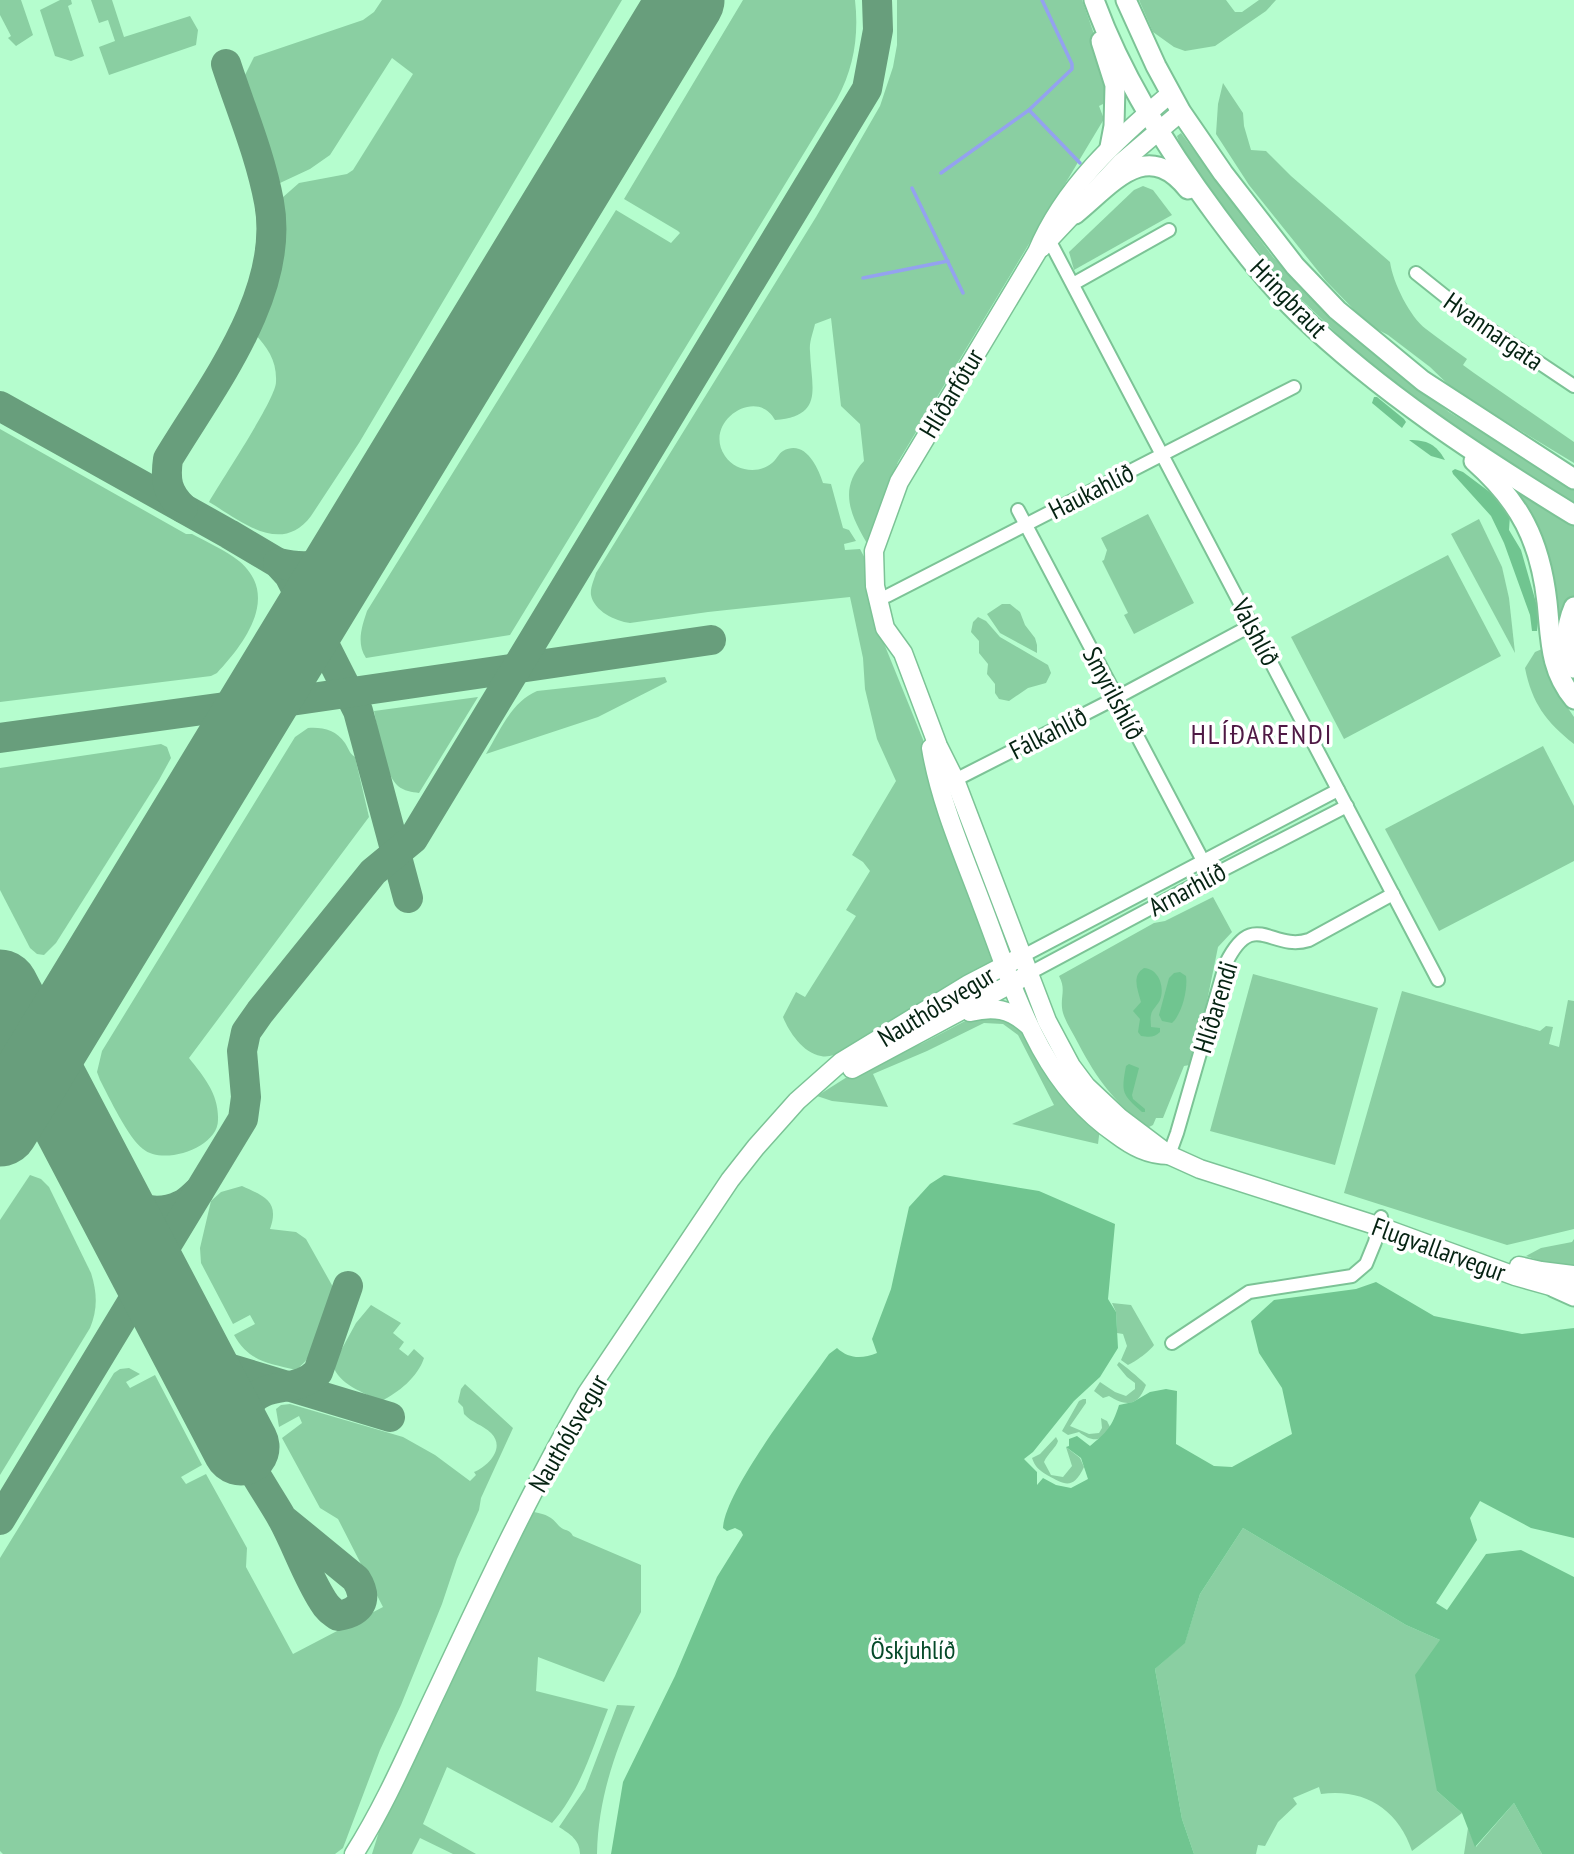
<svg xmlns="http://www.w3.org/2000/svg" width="1574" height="1854" font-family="'PT Sans Narrow',sans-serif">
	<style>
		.green { fill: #8acfa2 }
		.forest { fill: #70c590 }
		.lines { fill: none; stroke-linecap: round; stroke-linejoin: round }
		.stream { stroke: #94a2ef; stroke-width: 3.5 }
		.taxiway { stroke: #689e7c; stroke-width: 30 }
		.runway { stroke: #689e7c; stroke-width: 77 }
		.street-casing { stroke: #7cc396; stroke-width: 16 }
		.secondary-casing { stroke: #7cc396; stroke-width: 21 }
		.primary-casing { stroke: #7cc396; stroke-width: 23 }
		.street { stroke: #fff; stroke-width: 12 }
		.secondary { stroke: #fff; stroke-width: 18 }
		.primary { stroke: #fff; stroke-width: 19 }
		.labels { text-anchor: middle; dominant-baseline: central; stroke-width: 7; stroke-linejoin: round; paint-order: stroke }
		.street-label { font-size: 26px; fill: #052312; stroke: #fff }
		.park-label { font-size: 26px; fill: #054a29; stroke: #fff }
		.neighbourhood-label { font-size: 28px; letter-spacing: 2px; fill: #4f1945; stroke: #fff }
	</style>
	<rect width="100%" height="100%" fill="#b5fdce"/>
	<g class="green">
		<polygon points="0,0 21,0 33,35 16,46 8,38 11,36 0,15"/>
		<polygon points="60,0 71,0 72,4 68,6 84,56 71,61 55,56 40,10"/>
		<polygon points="91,0 112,0 124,37 190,16 198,30 196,45 109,75 99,47 115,41 108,20 99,23"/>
		<path d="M382 0H622L359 443 311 516C281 556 241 521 209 502 221 481 276 399 276 382 277 361 268 348 254 333 268 306 278 279 280 248 282 232 278 214 282 198L299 183 347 174 353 170 413 74 392 58 330 155 310 169 280 183 243 79 254 57 363 20 374 12Z"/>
		<path d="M743 0H855C859 35 854 68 837 99L510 635 366 658C356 643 362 626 367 611L616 210 671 243 680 233 678 231 624 199Z"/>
		<path d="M897 0H1082L1106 68 1113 99 1099 106 1104 119 898 462 878 514 872 552C854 521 835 492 864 461L860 424 841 406 831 318 815 324C813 333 809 342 810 351 811 387 825 416 775 420 757 386 702 422 725 456 735 471 758 475 772 463 776 460 779 453 783 451 805 439 818 467 823 483L831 484 843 528 849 530 856 541 844 544 845 550 860 549 869 566 872 614 924 742 961 875 988 928 997 951 989 969 843 1052C836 1054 828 1058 821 1056 803 1053 789 1032 783 1017L796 992 805 997 856 916 846 910 870 871 863 862 852 855 896 781 877 739 865 689 863 658 850 597 708 612 630 623C615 621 594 611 591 595 590 588 594 580 596 573L816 217 880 106 893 67 897 45Z"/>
		<polygon points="1139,0 1226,0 1235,12 1242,12 1259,0 1276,0 1266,11 1215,46 1185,51 1174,47 1153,32"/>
		<path d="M1223 83 1243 113 1244 126 1251 150 1266 151 1291 176 1390 262C1393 283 1410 317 1426 329 1439 339 1453 349 1467 359L1463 365 1474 373 1574 442V463L1455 391 1430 367 1388 335 1369 325 1326 281 1249 185 1216 134 1218 104Z"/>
		<polygon points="1181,133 1273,257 1335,319 1400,375 1449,412 1574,488 1574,503 1464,436 1370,365 1287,286 1209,191 1182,150 1177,136"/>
		<polygon points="1143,186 1153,190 1172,215 1074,270 1069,252 1134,190"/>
		<path d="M0 429 186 534H192C207 542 225 550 239 561 281 596 244 644 217 673L211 676 0 702Z"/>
		<polygon points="1504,479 1574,521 1574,599 1558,635 1553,612"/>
		<polygon points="1148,514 1194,603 1134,634 1124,615 1128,613 1102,561 1104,560 1107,550 1101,538"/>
		<polygon points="1479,519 1502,567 1509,598 1515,653 1451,534"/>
		<polygon points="1448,555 1501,656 1344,739 1291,637"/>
		<polygon points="1002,604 1010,604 1020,612 1025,625 1035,638 1037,645 1037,653 1000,633 987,614"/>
		<polygon points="978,617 986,621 1000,637 1048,665 1051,673 1046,683 1028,688 1009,701 999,699 995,693 995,684 987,674 988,664 979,653 979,641 971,632 973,622"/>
		<path d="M1542 649 1553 686 1574 717V744C1546 722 1532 703 1525 668L1535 652Z"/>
		<path d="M665 677 667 682 598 717 486 754C500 731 511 702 537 691Z"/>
		<path d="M478 697 419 793C412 792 404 791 398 786 384 774 378 730 374 711Z"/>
		<path d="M308 728C323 727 336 730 345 743 349 749 349 753 355 757L369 817 189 1058C204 1077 219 1094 218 1120 218 1148 163 1166 143 1149 128 1138 109 1097 100 1080L97 1072 102 1051 295 737Z"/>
		<polygon points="161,744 167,747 171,758 159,780 56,943 44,955 37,954 30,948 0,890 0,768"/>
		<polygon points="1543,746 1574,806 1574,861 1439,931 1385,829"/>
		<path d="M1213 897 1232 932 1218 947 1203 1021 1190 1065 1184 1066 1163 1118H1156L1153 1125 1147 1128C1113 1100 1098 1081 1078 1043 1073 1033 1066 1023 1063 1013 1059 997 1067 991 1059 976L1154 923 1165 921Z"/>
		<polygon points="1253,974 1378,1008 1335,1165 1210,1131"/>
		<polygon points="1402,991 1540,1031 1546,1026 1553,1027 1549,1044 1559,1047 1568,1000 1574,1001 1574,1229 1507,1245 1344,1193"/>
		<polygon points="997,1013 1015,1019 1100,1128 1098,1144 1012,1124 1054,1105 1018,1035 1003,1024 984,1023 927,1051 873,1074 888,1107 832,1101 817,1096 855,1072 923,1043 969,1019"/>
		<path d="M30 1175 41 1179 49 1187 91 1273C97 1292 98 1309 90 1328L0 1475V1220Z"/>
		<path d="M242 1186C264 1196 280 1201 270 1229L296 1232 306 1239 333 1287C327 1317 321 1351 296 1370 269 1363 249 1362 234 1335L255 1324 250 1315 233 1324 201 1263 200 1248 211 1201 221 1192Z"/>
		<polygon points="1574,1239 1574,1269 1552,1265 1526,1256 1541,1248 1572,1242"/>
		<path d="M1112 1303 1131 1305 1154 1345C1150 1351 1135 1362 1128 1365L1121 1360 1127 1346 1123 1334 1117 1333 1116 1312Z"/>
		<path d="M371 1305 401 1323 393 1333 404 1342 399 1349 408 1356 414 1349 424 1358C418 1377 398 1393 381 1401 364 1393 338 1384 333 1365L356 1323Z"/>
		<path d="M1119 1362C1124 1365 1144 1382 1146 1385 1138 1406 1127 1407 1109 1396L1103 1398 1094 1391 1100 1382 1115 1392 1126 1396 1135 1389V1383L1127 1377 1117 1365Z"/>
		<path d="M129 1368 140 1374 126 1382 130 1388 155 1375 202 1465 181 1477 186 1484 206 1474 247 1548 246 1567 293 1654 383 1607 338 1519 320 1508 282 1438 302 1423 299 1416 279 1427 276 1409 281 1405 290 1404 403 1437 435 1455 470 1481 476 1475 474 1472C488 1466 506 1448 491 1433 483 1425 472 1423 464 1414L463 1407 458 1402 461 1389 465 1384 513 1428 481 1498 479 1510 457 1559 442 1604 401 1705 380 1750 343 1848 335 1854H3L0 1851V1558L114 1373 120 1369Z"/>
		<path d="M1083 1399H1086V1403L1070 1426 1089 1434 1099 1433 1102 1428 1101 1418 1107 1421 1110 1427C1102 1443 1092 1442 1079 1432L1068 1435 1062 1431 1079 1401Z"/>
		<path d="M1056 1437 1058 1441C1056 1448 1048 1453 1044 1462L1051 1475 1063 1477 1072 1466 1066 1447 1080 1458 1084 1467C1073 1490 1065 1485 1047 1475 1039 1470 1035 1467 1032 1458L1040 1454Z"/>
		<path d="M567 1441 534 1512C547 1515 551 1516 559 1526 565 1532 569 1528 573 1536L641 1565V1612L604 1682 538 1657 536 1691 608 1709C592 1749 581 1790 552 1823L447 1767 423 1824 476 1854H453L420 1838 412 1854H372L382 1822 441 1694Z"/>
		<path d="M1243 1528 1406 1625 1440 1640 1437 1791 1462 1813 1412 1851C1398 1809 1364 1788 1321 1794L1319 1787 1293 1798 1297 1804 1278 1822 1265 1846 1258 1845 1256 1854H1194L1182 1819 1155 1669 1185 1642 1200 1594Z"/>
		<path d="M617 1705 635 1706C614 1755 598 1800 597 1854H580C580 1840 570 1834 559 1827L585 1789Z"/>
		<polygon points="1514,1803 1542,1854 1464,1854 1468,1828 1476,1847"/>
	</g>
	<g class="forest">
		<polygon points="1374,397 1377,397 1404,419 1406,422 1402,428 1372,403"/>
		<path d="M1409 440C1427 440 1436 444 1445 460L1431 456Z"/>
		<polygon points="1455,469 1463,472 1495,496 1510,515 1509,530 1521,550 1539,613 1537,631 1532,631 1530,615 1504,543 1491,516 1453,474 1452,471"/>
		<path d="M1144 968C1159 969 1165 987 1160 1000 1158 1005 1152 1009 1151 1015 1150 1019 1151 1023 1151 1027L1160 1028V1032C1154 1038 1149 1037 1141 1036L1138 1032 1140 1019 1133 1011 1141 1002C1138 990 1131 976 1144 968Z"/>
		<path d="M1180 972 1186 976C1188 989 1182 1014 1172 1023L1162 1021 1159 1015 1169 978 1174 973Z"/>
		<path d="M1129 1064 1139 1068 1132 1095 1133 1099 1145 1109V1112H1142C1122 1094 1121 1093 1126 1066Z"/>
		<path d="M944 1175 1039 1191 1115 1224 1108 1299 1116 1312 1118 1348 1100 1377 1074 1401 1033 1452 1024 1459 1037 1472V1485L1043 1478 1056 1485 1071 1488 1088 1479 1081 1458 1066 1447 1069 1446V1439L1077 1436 1090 1446C1107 1432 1112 1427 1119 1405L1133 1402 1150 1392 1166 1389 1177 1391 1176 1444 1214 1466 1232 1467 1292 1434 1282 1388 1259 1353 1251 1321 1274 1300 1356 1289 1376 1282 1434 1316 1522 1334 1574 1328V1538L1531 1528 1480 1501 1470 1518 1477 1540 1436 1603 1447 1610 1486 1554 1521 1550 1574 1577V1854H1542L1514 1803 1475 1847 1462 1813 1437 1791 1415 1675 1440 1640 1406 1625 1243 1528 1200 1594 1185 1643 1155 1669 1182 1819 1194 1854H611L623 1782 675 1676 717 1577 743 1535 741 1531 735 1528 727 1531 723 1528C725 1489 804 1390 829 1354L837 1348C849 1359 862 1359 877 1353L872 1339 891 1289 909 1207 930 1184Z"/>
	</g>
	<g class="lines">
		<g class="stream">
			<polyline points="1029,110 1080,163"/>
			<polyline points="941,173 1029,110 1072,69 1072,64 1042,0"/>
			<polyline points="912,188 963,293"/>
			<polyline points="863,278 948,261"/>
		</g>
		<g class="taxiway">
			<polyline points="0,406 229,534 278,563 289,575 358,711 408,898"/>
			<path d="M183 508C167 493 165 480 168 459 212 386 286 292 269 202 260 154 241 110 226 64"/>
			<path d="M278 563C314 571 325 565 355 545"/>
			<path d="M324 638C315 614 330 591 339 570"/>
			<polyline points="294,644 300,623 299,597"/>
			<polyline points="0,738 225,707 245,702 270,684"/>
			<polyline points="228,753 260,712 284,702 711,640"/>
			<path d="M101 1180C124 1202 148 1221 181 1205 188 1202 194 1195 199 1191"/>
			<path d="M165 1251C154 1284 171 1328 196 1352 201 1357 209 1360 215 1364L390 1417"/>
			<polyline points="0,1520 243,1119 246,1097 242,1051 246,1032 260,1012 373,872 413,839 867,89 878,30 877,0"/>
			<path d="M284 1520 356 1579C369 1600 361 1612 338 1616 331 1611 327 1608 323 1601 307 1576 297 1546 283 1520 273 1501 245 1462 241 1445 239 1433 239 1419 245 1409 264 1377 295 1396 318 1372L348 1286"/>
		</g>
		<g class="runway">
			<polyline points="0,988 241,1447"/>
			<polyline points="0,1128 686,0"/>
		</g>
		<g class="street-casing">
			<g id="street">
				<polyline points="1046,234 1438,980"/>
				<polyline points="1416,273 1471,317 1574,386"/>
				<polyline points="1073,284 1169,230"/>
				<polyline points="1018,510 1211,876"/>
				<polyline points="887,596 1294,387"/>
				<polyline points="955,780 1116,698 1252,625"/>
				<polyline points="1021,957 1338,790"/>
				<polyline points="1028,974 1211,876 1347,806"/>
				<path d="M1169 1155 1177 1133 1226 963C1254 907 1271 952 1309 940L1393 894"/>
				<polyline points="1172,1343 1249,1292 1352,1276 1366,1264 1375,1242 1381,1217"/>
			</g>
		</g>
		<g class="secondary-casing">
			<g id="secondary">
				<path d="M1170 94C1117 139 1064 187 1037 252L899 482 874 551 875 586 885 628 903 653 938 746 955 780 1047 1021 1071 1066 1086 1086 1120 1118 1169 1155 1200 1169 1378 1226 1515 1276 1554 1287H1569"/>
				<polyline points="1041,248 1122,162 1181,112"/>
				<path d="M931 748C940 802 963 854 982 905 1014 988 1038 1081 1116 1134 1132 1146 1148 1155 1169 1155"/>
				<path d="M970 1012C994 1006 1010 1009 1028 1025"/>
				<polyline points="852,1069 1022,978"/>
				<polyline points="1519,1266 1541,1271 1574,1275"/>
				<path d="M354 1854C387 1802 411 1744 438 1688 485 1588 532 1488 587 1393L730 1180 756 1147 797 1101 841 1062 969 984 1021 957"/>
			</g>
		</g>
		<g class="primary-casing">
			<g id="primary">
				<path d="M1094 0C1122 78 1168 150 1217 216 1243 251 1269 285 1299 314 1381 393 1478 456 1574 515"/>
				<polyline points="1126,0 1156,66 1181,112 1223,173 1295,266 1337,310 1423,381 1574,479"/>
				<polyline points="1101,41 1115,85 1114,126 1110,147"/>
				<path d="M1075 214C1112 184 1146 137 1188 189"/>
				<path d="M1474 461C1520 502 1540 540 1547 602 1551 638 1549 669 1574 699"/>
				<path d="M1574 607C1565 628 1564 647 1574 668"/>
				<polyline points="1554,1287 1574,1296"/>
			</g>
		</g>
		<use href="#street" class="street"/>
		<use href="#secondary" class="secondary"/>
		<use href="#primary" class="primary"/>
	</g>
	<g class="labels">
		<g class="street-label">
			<text transform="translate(1289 298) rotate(46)">Hringbraut</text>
			<text transform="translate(1494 331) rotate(35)">Hvannargata</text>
			<text transform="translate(951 393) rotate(-59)">Hlíðarfótur</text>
			<text transform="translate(1091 491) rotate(-27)">Haukahlíð</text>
			<text transform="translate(1256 632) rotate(62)">Valshlíð</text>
			<text transform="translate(1114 693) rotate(62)">Smyrilshlíð</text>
			<text transform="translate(1048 733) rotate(-27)">Fálkahlíð</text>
			<text transform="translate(1187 889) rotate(-28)">Arnarhlíð</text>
			<text transform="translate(936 1006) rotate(-31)">Nauthólsvegur</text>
			<text transform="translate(1215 1007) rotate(-73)">Hlíðarendi</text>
			<text transform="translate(1439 1249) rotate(20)">Flugvallarvegur</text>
			<text transform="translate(568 1433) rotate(-60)">Nauthólsvegur</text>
		</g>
		<g class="park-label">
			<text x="913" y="1649">Öskjuhlíð</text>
		</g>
		<g class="neighbourhood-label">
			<text x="1262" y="733">HLÍÐARENDI</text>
		</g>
	</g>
</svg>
